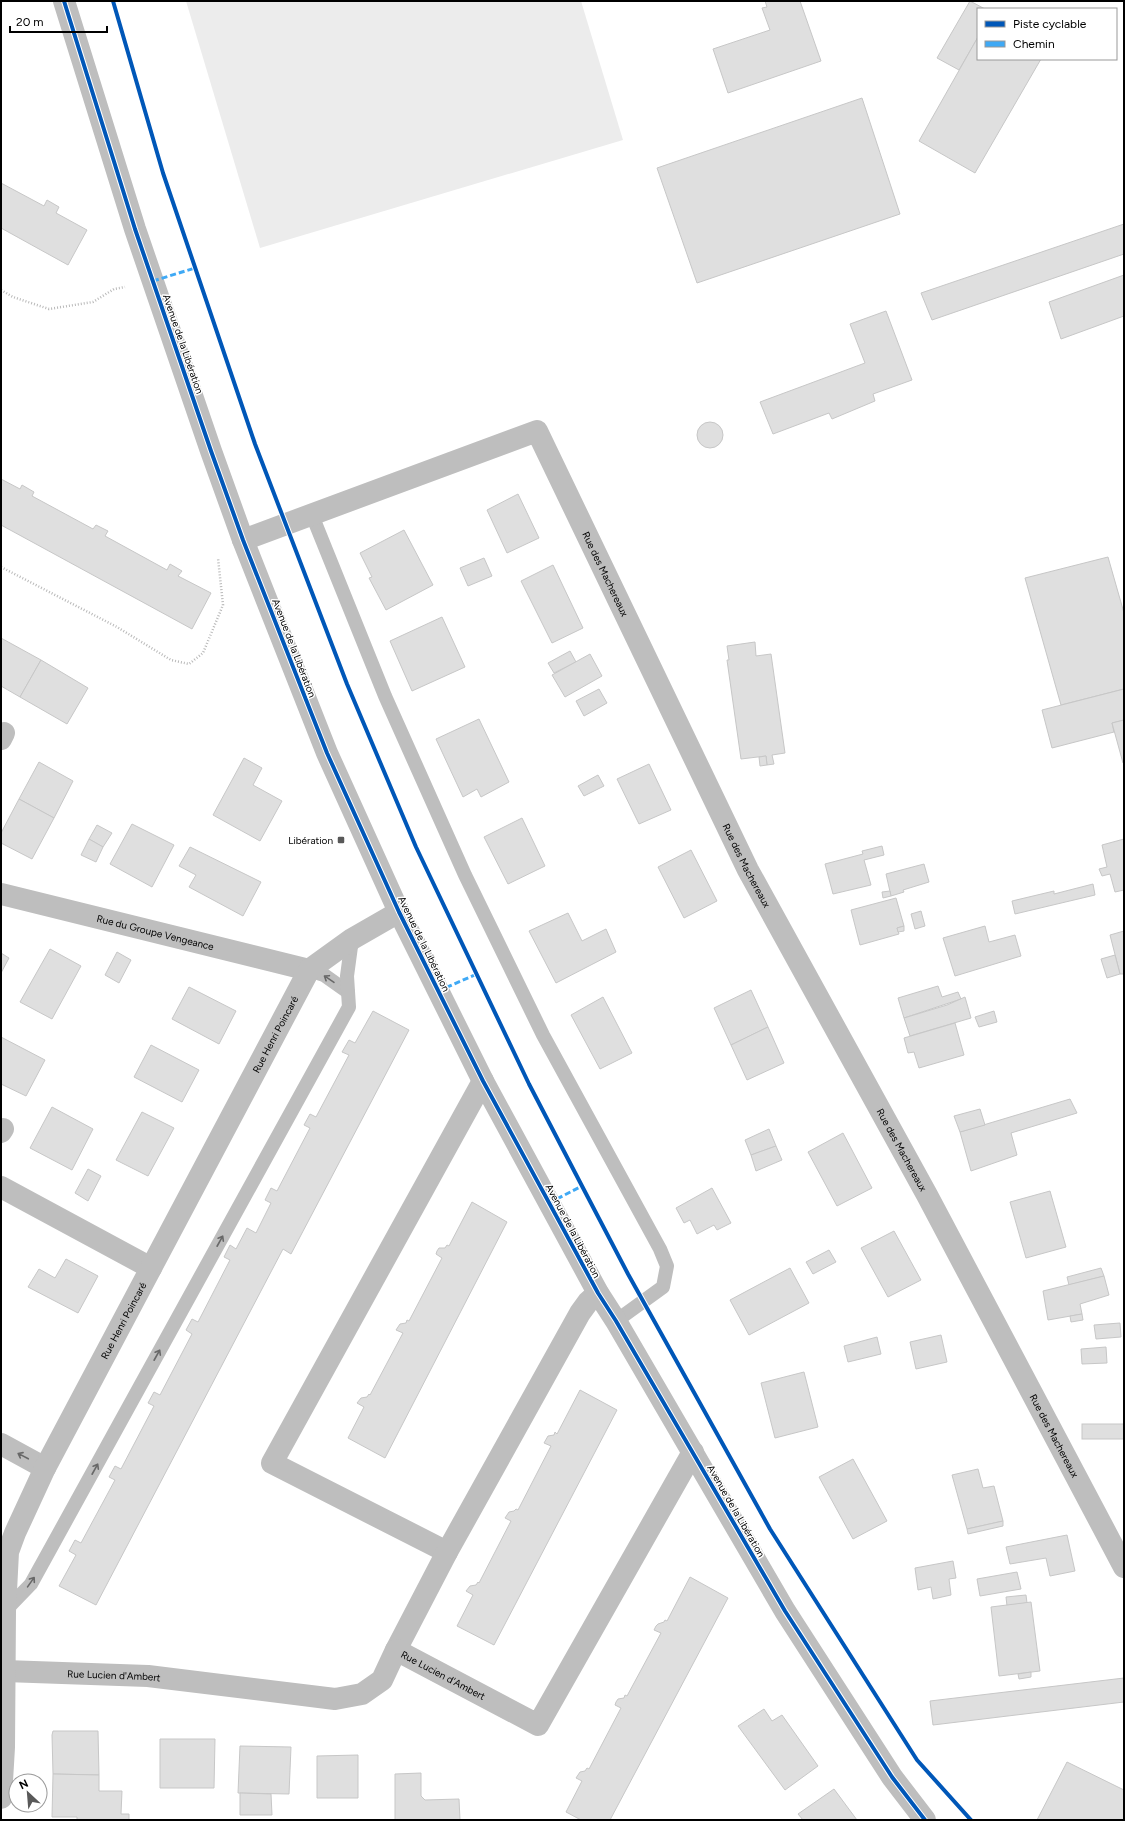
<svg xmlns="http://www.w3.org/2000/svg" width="1125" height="1821" font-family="Figtree,sans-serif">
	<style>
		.green { fill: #ececec }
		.building { fill: #dfdfdf; stroke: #c7c7c7 }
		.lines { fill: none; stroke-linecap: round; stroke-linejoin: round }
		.path { stroke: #b9b9b9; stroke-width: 2.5; stroke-dasharray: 1 2; stroke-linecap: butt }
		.lane { stroke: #bebebe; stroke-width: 14 }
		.street { stroke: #bebebe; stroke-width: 22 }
		.quiet { stroke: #3fa9f5; stroke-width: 3; stroke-dasharray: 6 3; stroke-linecap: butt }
		.cycleway-casing { stroke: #fff; stroke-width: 6 }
		.cycleway { stroke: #0057b8; stroke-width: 4 }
		.oneway { stroke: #686868 }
		.poi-dot { fill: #595959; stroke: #fff; stroke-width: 1.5 }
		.labels { text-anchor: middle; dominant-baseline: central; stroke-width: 3; stroke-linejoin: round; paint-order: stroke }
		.street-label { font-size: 10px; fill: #000; stroke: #fff }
		.poi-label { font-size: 10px; fill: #000; stroke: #fff; text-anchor: end }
	</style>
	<rect width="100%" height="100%" fill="#fff"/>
	<polygon class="green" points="186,1 581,1 623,140 260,248"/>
	<g class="building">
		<polygon points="765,1 800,1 821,61 728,93 713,49 770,30 762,8 767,7"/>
		<polygon points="970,1 985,9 978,9 978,37 959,70 937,58"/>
		<polygon points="978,37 978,59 1041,59 975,173 919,141"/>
		<polygon points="862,98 900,214 697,283 657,168"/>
		<polygon points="1,183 44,206 47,200 59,207 56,213 87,230 68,265 1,228"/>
		<polygon points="1124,224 1124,254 932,320 921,293"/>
		<polygon points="1124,275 1124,316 1061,339 1049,302"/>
		<polygon points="886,311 912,380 873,394 875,401 832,419 829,413 773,434 760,402 865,363 850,324"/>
		<circle cx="710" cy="435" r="13"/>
		<polygon points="1,479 20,489 22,485 34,492 32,496 93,529 96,525 108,531 105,536 167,570 170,564 182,571 178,576 211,593 192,629 1,525"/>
		<polygon points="518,494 539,538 507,553 487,510"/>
		<polygon points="404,530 433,585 386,610 369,578 372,577 360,553"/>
		<polygon points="1108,557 1124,613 1124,689 1061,705 1025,578"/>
		<polygon points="484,558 492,576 468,586 460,568"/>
		<polygon points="553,565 583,628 552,643 521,581"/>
		<polygon points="442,617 465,667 412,691 390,641"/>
		<polygon points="1,638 41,660 20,697 1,686"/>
		<polygon points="755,642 756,656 771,654 785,753 772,755 774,764 767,765 766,756 741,759 727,660 729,660 727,646"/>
		<polygon points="570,651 576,662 554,673 548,663"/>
		<polygon points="590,654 602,676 565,697 552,675"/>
		<polygon points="41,660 88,688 67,724 20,697"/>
		<polygon points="599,689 607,703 584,716 576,701"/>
		<polygon points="1124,689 1124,720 1112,723 1114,732 1052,748 1042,710"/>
		<polygon points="479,719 509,782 481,797 477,789 463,797 436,739"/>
		<polygon points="1124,720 1124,763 1123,763 1112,723"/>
		<polygon points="766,756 767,765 760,766 759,757"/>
		<polygon points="244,758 262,768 253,785 282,801 260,841 213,815"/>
		<polygon points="39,762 73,781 54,818 19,799"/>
		<polygon points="649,764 671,810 639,824 617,779"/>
		<polygon points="598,775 604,786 584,796 578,786"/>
		<polygon points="19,799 54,818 32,859 1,843 1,833"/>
		<polygon points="522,818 545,866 508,884 484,837"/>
		<polygon points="132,824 174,845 152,887 110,864"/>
		<polygon points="97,825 112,833 103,847 89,839"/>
		<polygon points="89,839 103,847 96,862 81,855"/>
		<polygon points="1124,839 1124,890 1115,892 1110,874 1102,876 1099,869 1107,867 1102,845"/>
		<polygon points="882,846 884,855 864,860 871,885 833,894 825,864 863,854 862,851"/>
		<polygon points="190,847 261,882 243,916 189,887 196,875 179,866"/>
		<polygon points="691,850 717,901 684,918 658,867"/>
		<polygon points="924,864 929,882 903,890 904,892 891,896 886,874"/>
		<polygon points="1093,884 1095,895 1015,914 1012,901 1054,891 1054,894"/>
		<polygon points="890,891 891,896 883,898 882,892"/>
		<polygon points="896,898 904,926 897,928 899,934 860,945 851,910"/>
		<polygon points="921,911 925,926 915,929 911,914"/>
		<polygon points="568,913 582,941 606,929 616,952 556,983 529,931"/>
		<polygon points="904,926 904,931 898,932 897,928"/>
		<polygon points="985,926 989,942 1015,935 1021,956 955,976 943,938"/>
		<polygon points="1124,931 1124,974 1120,974 1110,935"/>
		<polygon points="50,949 81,966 52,1019 20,1002"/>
		<polygon points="117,952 131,960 119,983 105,975"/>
		<polygon points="1,953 9,958 1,973"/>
		<polygon points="1115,955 1120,974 1107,978 1101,959"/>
		<polygon points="938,986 942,997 958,992 961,999 904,1018 898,998"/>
		<polygon points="189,987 236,1011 219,1044 172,1019"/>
		<polygon points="751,990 768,1027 731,1045 714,1008"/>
		<polygon points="603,997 632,1053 600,1069 571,1015"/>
		<polygon points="965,997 971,1018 910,1036 904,1018 947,1005"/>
		<polygon points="373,1011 409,1030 291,1254 283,1249 96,1605 59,1586 76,1555 69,1551 75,1540 81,1543 115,1480 109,1477 115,1466 121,1469 154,1406 148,1403 154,1392 160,1395 192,1334 186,1330 192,1319 198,1322 230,1260 224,1257 230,1245 236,1249 247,1228 256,1233 271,1203 265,1200 271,1188 277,1191 310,1128 304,1125 310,1114 316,1117 349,1055 342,1052 349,1040 355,1043"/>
		<polygon points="994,1011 997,1022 979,1027 975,1017"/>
		<polygon points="955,1023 964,1055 919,1068 914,1052 908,1053 904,1038"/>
		<polygon points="768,1027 784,1063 747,1080 731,1045"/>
		<polygon points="1,1037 45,1060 26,1096 1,1084"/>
		<polygon points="151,1045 199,1070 182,1102 134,1077"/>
		<polygon points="1070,1099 1077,1113 1011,1133 1017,1155 971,1171 960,1132"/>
		<polygon points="52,1107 93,1129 72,1170 30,1148"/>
		<polygon points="980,1109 985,1125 960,1132 954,1116"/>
		<polygon points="142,1112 174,1128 148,1176 116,1160"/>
		<polygon points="769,1129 776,1146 751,1155 745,1140"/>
		<polygon points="843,1133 872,1188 837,1206 808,1152"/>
		<polygon points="776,1146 782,1160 756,1171 751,1155"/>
		<polygon points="88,1169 101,1176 88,1201 75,1193"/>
		<polygon points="712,1188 731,1223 717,1230 714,1225 697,1234 690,1220 684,1223 676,1208"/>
		<polygon points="1050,1191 1066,1247 1026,1258 1010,1202"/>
		<polygon points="472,1202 507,1222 385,1458 348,1438 364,1407 357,1403 361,1398 367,1397 369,1394 370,1395 403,1333 396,1330 400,1324 406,1323 407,1320 409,1321 442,1258 436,1254 437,1251 439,1248 445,1248 447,1245 449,1246"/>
		<polygon points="894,1231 921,1280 888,1297 861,1248"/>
		<polygon points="829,1250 836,1262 813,1274 806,1262"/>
		<polygon points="66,1259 98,1276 78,1313 28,1287 39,1269 55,1278"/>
		<polygon points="790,1268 809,1303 749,1335 730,1300"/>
		<polygon points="1101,1268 1104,1276 1069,1285 1067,1277"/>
		<polygon points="1104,1276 1109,1295 1080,1304 1082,1314 1048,1320 1043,1291"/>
		<polygon points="1082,1314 1083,1320 1071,1322 1070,1316"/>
		<polygon points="1120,1323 1121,1337 1096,1339 1094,1325"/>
		<polygon points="941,1335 947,1362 916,1369 910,1342"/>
		<polygon points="877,1337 881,1354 848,1362 844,1346"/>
		<polygon points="1106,1347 1107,1363 1082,1364 1081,1349"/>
		<polygon points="804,1372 818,1427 775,1438 761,1383"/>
		<polygon points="580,1390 617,1410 494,1645 457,1626 473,1595 466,1591 470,1586 476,1585 478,1582 479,1583 511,1521 505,1518 509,1512 514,1511 516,1509 518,1510 551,1446 544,1443 548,1436 554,1435 555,1432 557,1434"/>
		<rect x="1082" y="1424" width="42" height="15"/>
		<polygon points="853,1459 887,1521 853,1539 819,1477"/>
		<polygon points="978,1469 983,1488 994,1486 1003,1521 967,1529 952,1475"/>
		<polygon points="1003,1521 1003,1526 968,1534 967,1529"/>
		<polygon points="1067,1535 1075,1571 1050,1576 1046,1558 1010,1564 1006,1547"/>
		<polygon points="953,1561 956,1578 949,1579 951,1595 933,1599 931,1587 918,1590 915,1568"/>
		<polygon points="1017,1572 1021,1589 980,1596 977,1579"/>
		<polygon points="690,1577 728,1598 610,1820 581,1820 566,1812 582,1781 576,1778 580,1772 585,1771 587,1768 589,1769 621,1708 615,1705 616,1702 618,1699 624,1698 625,1695 627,1696 661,1633 654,1630 656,1626 658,1624 664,1622 665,1620 667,1621"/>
		<polygon points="1026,1595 1027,1603 1007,1606 1006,1597"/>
		<polygon points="1031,1602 1040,1671 999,1676 991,1607"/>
		<polygon points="1031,1672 1031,1677 1019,1679 1018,1674"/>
		<polygon points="1124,1678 1124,1702 933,1725 930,1701"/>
		<polygon points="764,1709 772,1721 782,1715 818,1766 785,1790 738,1726"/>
		<polygon points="53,1731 98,1731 99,1775 53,1774 52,1735"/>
		<polygon points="160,1739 215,1739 214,1788 160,1788"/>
		<polygon points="240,1746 291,1747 289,1794 238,1793"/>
		<polygon points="358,1755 358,1798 317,1798 317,1756"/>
		<polygon points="1067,1762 1124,1790 1124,1820 1037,1820"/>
		<polygon points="421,1773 421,1796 425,1800 459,1799 460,1820 395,1820 395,1774"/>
		<polygon points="53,1774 99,1775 99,1791 122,1791 121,1814 129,1814 129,1820 77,1820 77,1817 52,1817"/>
		<polygon points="834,1789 857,1820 803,1820 798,1814"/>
		<polygon points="240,1793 271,1794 272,1815 240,1815"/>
	</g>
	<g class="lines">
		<g class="path">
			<polyline points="1,290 13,297 49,309 93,302 114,289 125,287"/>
			<polyline points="1,567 117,627 171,660 189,664 203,653 223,605 218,558"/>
		</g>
		<g class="lane">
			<polyline points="312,515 385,696 465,875 543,1035 660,1249 667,1266 663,1287 616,1321"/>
			<polyline points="309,970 324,975 348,992"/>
			<polyline points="5,1611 31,1584 349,1007 347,976 352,939"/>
		</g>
		<g class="street">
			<polyline points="64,1 135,229 211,451 243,540 327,753 399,912 483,1081 598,1293 616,1321 785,1611 892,1777 925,1820"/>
			<path id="s1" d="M243 540 537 431 748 870 927 1195 1124 1567"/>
			<polyline points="1,739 4,733"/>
			<path id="s2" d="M1 894 309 970"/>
			<polyline points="1,1132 3,1129"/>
			<polyline points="1,1187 151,1268"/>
			<polyline points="1,1444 45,1468"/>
			<polyline points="447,1552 272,1463 483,1081"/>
			<polyline points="396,1650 447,1552 580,1313 588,1302 598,1293"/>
			<path id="s3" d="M5 1671 148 1676 335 1699 362 1694 382 1680 396 1650 538 1725 693 1452"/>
			<path id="s4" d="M1 1798 4 1747 5 1611 8 1552 15 1533 45 1468 309 970 352 939 399 912"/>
		</g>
		<g class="quiet">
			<polyline points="153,281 195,268"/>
			<polyline points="438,991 477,974"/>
			<polyline points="549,1203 582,1186"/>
		</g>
		<g class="cycleway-casing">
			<g id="cycleway">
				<polyline points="64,1 135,229 211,451 243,540 327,753 399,912 483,1081 598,1293 616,1321 785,1611 892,1777 925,1820"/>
				<polyline points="113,1 163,173 255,444 347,684 416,847 529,1084 582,1186 628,1274 770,1529 917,1760 971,1820"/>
			</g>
		</g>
		<use href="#cycleway" class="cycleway"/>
	</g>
	<defs><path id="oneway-shaft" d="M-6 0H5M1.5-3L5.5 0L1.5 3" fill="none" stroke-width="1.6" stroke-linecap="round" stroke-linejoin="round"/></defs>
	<g class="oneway">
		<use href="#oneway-shaft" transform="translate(329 979) rotate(-146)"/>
		<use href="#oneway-shaft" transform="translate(220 1241) rotate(-61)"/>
		<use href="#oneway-shaft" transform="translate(157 1355) rotate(-61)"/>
		<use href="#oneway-shaft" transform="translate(23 1456) rotate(-152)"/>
		<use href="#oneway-shaft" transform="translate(95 1469) rotate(-61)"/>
		<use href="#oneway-shaft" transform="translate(31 1582) rotate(-55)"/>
	</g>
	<rect class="poi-dot" x="337" y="836" width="8" height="8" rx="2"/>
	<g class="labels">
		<g class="street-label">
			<text transform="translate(183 344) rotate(71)">Avenue de la Libération</text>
			<text stroke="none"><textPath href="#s1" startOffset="472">Rue des Machereaux</textPath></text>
			<text transform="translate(294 648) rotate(69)">Avenue de la Libération</text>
			<text stroke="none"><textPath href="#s1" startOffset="796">Rue des Machereaux</textPath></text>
			<text stroke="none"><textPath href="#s2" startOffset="159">Rue du Groupe Vengeance</textPath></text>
			<text transform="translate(424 944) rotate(64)">Avenue de la Libération</text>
			<text stroke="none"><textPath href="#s4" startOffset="829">Rue Henri Poincaré</textPath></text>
			<text stroke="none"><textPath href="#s1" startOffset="1120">Rue des Machereaux</textPath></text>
			<text transform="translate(573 1231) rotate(62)">Avenue de la Libération</text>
			<text stroke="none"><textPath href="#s4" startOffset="505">Rue Henri Poincaré</textPath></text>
			<text stroke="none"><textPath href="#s1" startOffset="1444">Rue des Machereaux</textPath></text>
			<text transform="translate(736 1511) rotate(60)">Avenue de la Libération</text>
			<text stroke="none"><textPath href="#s3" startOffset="109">Rue Lucien d'Ambert</textPath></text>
			<text stroke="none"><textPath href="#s3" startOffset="470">Rue Lucien d'Ambert</textPath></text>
		</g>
		<g class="poi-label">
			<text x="333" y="840">Libération</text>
		</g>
	</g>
	<rect width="1125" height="1821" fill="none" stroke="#000000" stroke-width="4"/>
	<rect x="977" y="8" width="140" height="52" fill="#ffffff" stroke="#999999"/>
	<rect x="985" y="21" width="20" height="6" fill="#0057b8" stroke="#999999"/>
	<text x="1013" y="28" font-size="12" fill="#000000">Piste cyclable</text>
	<rect x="985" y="41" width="20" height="6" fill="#3fa9f5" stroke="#999999"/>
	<text x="1013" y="48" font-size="12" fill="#000000">Chemin</text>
	<g transform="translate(28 1793) rotate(334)"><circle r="19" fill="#ffffff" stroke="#999999"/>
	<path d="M0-3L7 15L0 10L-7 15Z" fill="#595959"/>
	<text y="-6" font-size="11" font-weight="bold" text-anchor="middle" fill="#000000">N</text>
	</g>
	<path d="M10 26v6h97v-6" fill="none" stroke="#000000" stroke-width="2"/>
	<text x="16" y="26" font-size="12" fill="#000000" stroke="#ffffff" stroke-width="3" paint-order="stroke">20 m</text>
</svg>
